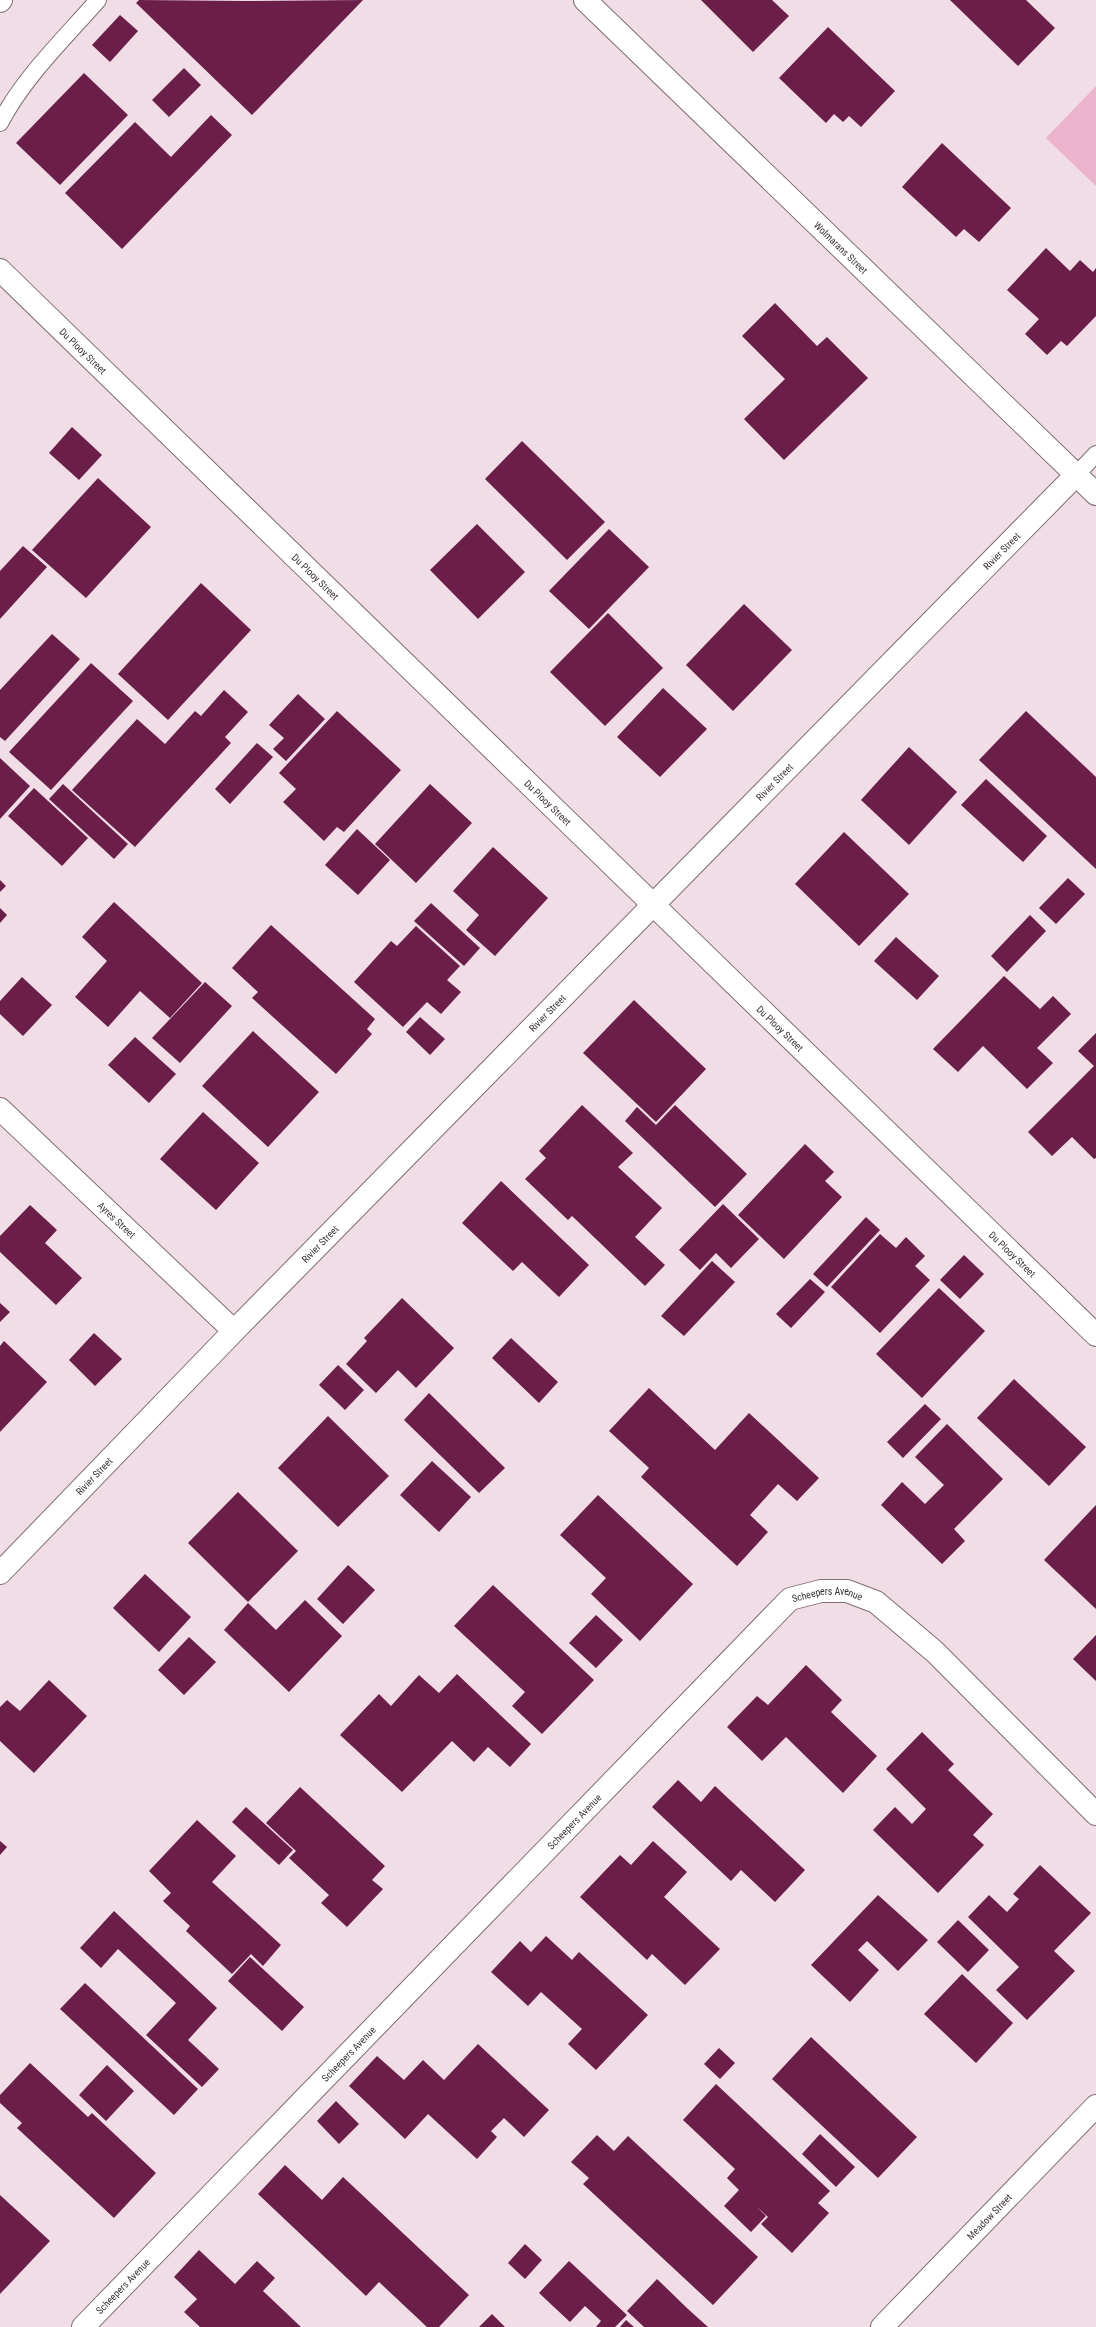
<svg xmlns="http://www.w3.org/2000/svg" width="1096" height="2327" font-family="'Roboto Condensed',sans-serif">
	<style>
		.green { fill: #edb2cc }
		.building { fill: #6b1e48 }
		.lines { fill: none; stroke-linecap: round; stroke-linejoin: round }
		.service-casing { stroke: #7f6d74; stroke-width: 18 }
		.minor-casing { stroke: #7f6d74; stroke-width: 24 }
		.service { stroke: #fff; stroke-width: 16 }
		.minor { stroke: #fff; stroke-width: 22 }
		.labels { text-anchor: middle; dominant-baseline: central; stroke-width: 4; stroke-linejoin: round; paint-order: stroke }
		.street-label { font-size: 10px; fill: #3d3538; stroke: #f1dde5 }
	</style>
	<rect width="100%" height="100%" fill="#f1dde5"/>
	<polygon class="green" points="1096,86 1096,186 1046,138"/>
	<g class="building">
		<polygon points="139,0 243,1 363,0 252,115 136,3"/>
		<polygon points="701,0 772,0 789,16 753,52"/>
		<polygon points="950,0 1026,0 1055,28 1018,66"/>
		<polygon points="120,15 138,31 110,62 92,45"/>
		<polygon points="828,27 895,91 861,127 849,116 843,122 834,114 826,123 779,78"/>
		<polygon points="184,68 201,85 169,117 152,100"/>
		<polygon points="84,73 128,115 60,185 16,143"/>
		<polygon points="211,115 232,135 122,249 65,193 135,122 171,157"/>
		<polygon points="942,143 1011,208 979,242 964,229 956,237 902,187"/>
		<polygon points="1046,248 1070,271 1080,260 1093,272 1096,268 1096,316 1067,346 1061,341 1047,355 1025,334 1039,319 1007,290"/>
		<polygon points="775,303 817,346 827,337 868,378 784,460 744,419 785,379 742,336"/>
		<polygon points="72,427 102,455 79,480 49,453"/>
		<polygon points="522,441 605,522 567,560 485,479"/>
		<polygon points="98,478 151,527 86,598 32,550"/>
		<polygon points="477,524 525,572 478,619 430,570"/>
		<polygon points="609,529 649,567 589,629 549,591"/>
		<polygon points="23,546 47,567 0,619 0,571"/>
		<polygon points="201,583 251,630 168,720 118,674"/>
		<polygon points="744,604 792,650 733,711 686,665"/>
		<polygon points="608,613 663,668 605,726 550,672"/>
		<polygon points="52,634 80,659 5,741 0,737 0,690"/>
		<polygon points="91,663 133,701 51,790 9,752"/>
		<polygon points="663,688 707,729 660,777 617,737"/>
		<polygon points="224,690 248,712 225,737 231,743 135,847 72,790 137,719 165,744 195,711 201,716"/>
		<polygon points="298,694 325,719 286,761 273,749 284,738 269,725"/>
		<polygon points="337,711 401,770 344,832 337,827 324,841 283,802 296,789 279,773"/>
		<polygon points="1026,711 1096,777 1096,869 979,760"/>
		<polygon points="257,743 273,757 230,804 215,789"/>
		<polygon points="909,747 957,792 909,845 861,800"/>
		<polygon points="0,758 30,786 0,819"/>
		<polygon points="986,779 1047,836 1023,862 961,805"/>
		<polygon points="63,784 128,844 114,859 49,799"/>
		<polygon points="430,784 472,823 416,883 375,844"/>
		<polygon points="34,788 88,838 62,866 8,816"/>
		<polygon points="357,829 390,860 358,895 325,865"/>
		<polygon points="844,832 909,894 859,946 795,884"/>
		<polygon points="493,847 548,898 495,956 466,930 479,915 453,891"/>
		<polygon points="1068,878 1085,894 1056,924 1039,908"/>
		<polygon points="0,880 6,886 0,892"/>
		<polygon points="114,902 202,983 170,1018 140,991 108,1027 75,997 107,961 82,937"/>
		<polygon points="431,903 480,948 464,966 414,921"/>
		<polygon points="0,908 7,915 0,923"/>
		<polygon points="1030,915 1046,931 1007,972 991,956"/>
		<polygon points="271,925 375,1019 367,1029 372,1034 336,1074 252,998 258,992 232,968"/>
		<polygon points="416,926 460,966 447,980 461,992 441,1014 427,1002 403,1027 354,982 391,941 397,946"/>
		<polygon points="896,937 939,976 917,1000 874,961"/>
		<polygon points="1004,976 1040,1009 1053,996 1071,1014 1037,1048 1053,1063 1027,1089 983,1046 958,1072 933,1049"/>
		<polygon points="22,977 52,1005 23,1036 0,1014 0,1001"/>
		<polygon points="205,982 232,1006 180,1063 152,1038"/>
		<polygon points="634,1000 706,1069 656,1122 583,1053"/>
		<polygon points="420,1017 445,1039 430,1055 406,1032"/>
		<polygon points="253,1031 319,1092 268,1147 202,1086"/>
		<polygon points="1096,1033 1096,1158 1094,1159 1072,1137 1052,1156 1028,1132 1094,1066 1078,1051"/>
		<polygon points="135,1037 176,1074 149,1103 108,1065"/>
		<polygon points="582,1105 633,1153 618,1167 662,1208 635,1237 665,1265 645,1286 572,1216 568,1220 525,1179 546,1158 539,1151"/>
		<polygon points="675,1105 747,1174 715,1207 625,1121 637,1107 656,1125"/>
		<polygon points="203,1112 259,1163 216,1210 160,1159"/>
		<polygon points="805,1144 834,1172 825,1181 842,1197 784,1259 738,1215"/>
		<polygon points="501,1181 589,1265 559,1297 522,1262 513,1271 462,1223"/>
		<polygon points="723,1204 759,1239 731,1268 716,1253 700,1270 679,1250"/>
		<polygon points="30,1205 57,1230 45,1243 82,1278 56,1305 0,1252 0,1236"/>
		<polygon points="866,1217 880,1230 827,1287 813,1274"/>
		<polygon points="880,1234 896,1248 906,1237 925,1256 915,1266 930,1280 880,1333 831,1287"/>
		<polygon points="964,1255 984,1274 960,1299 940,1280"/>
		<polygon points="712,1261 735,1282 684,1336 661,1316"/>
		<polygon points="810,1279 825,1292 791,1328 776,1314"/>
		<polygon points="939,1288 985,1331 922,1398 876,1354"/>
		<polygon points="402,1298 454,1348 416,1388 398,1370 376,1393 346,1364 367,1341 364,1338"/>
		<polygon points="0,1303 10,1312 0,1322"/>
		<polygon points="94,1333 122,1359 95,1386 69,1360"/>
		<polygon points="511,1338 558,1382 539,1403 492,1358"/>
		<polygon points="4,1341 47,1382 0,1432 0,1346"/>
		<polygon points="338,1365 364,1390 345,1410 319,1385"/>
		<polygon points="1014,1379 1086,1447 1049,1486 977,1418"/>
		<polygon points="649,1388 715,1450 749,1413 819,1478 797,1501 778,1484 750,1515 768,1532 737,1566 641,1477 649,1468 609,1431"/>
		<polygon points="429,1393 505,1468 479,1493 404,1420"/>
		<polygon points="925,1404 941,1419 903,1458 887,1442"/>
		<polygon points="328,1416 389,1476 338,1527 278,1468"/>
		<polygon points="947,1424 1003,1479 954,1529 965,1541 942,1564 881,1505 902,1482 925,1504 944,1485 915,1457"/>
		<polygon points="432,1461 471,1497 439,1532 400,1495"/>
		<polygon points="238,1492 298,1551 248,1602 188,1543"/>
		<polygon points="598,1495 693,1584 640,1641 591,1594 606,1578 560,1535"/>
		<polygon points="1096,1505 1096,1609 1044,1560"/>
		<polygon points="348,1565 375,1590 343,1624 317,1599"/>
		<polygon points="145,1574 191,1617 159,1652 113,1608"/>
		<polygon points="493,1585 594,1680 542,1734 512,1706 525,1692 454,1626"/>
		<polygon points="305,1600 342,1636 289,1692 224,1630 248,1603 276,1630"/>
		<polygon points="596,1615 623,1640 596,1668 569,1643"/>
		<polygon points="1096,1635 1096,1681 1073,1659"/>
		<polygon points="189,1637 216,1662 184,1695 158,1670"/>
		<polygon points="806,1665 842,1700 831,1712 877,1756 843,1793 786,1737 762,1761 727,1727 757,1696 768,1705"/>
		<polygon points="457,1674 531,1744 510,1767 488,1747 474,1762 452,1741 402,1792 340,1735 379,1694 391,1706 419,1675 439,1693"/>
		<polygon points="49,1680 87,1716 34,1773 0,1741 0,1707 7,1700 20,1711"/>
		<polygon points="922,1732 954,1764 948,1770 993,1814 973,1835 984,1845 938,1893 873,1830 895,1807 912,1824 926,1809 886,1769"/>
		<polygon points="678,1780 701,1802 715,1786 805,1870 775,1902 741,1870 731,1881 652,1807"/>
		<polygon points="300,1787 385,1866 372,1880 383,1889 347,1927 321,1903 329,1895 289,1858 296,1851 266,1823"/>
		<polygon points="246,1807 293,1850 279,1865 232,1822"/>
		<polygon points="197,1820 236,1856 212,1882 281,1945 263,1966 251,1954 232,1974 186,1931 190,1926 163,1901 171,1893 149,1871"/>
		<polygon points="0,1841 7,1847 0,1855"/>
		<polygon points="653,1841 687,1872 664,1897 720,1949 685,1985 652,1954 647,1960 580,1897 620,1855 631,1865"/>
		<polygon points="1040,1865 1091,1913 1054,1951 1075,1971 1027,2020 996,1990 1019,1967 968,1917 989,1895 1007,1912 1019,1899 1013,1894"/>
		<polygon points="878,1895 928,1940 898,1971 867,1941 858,1950 879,1970 850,2002 811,1965"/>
		<polygon points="114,1911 217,2008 188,2040 219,2069 202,2087 146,2035 176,2003 118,1949 101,1968 80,1948"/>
		<polygon points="958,1920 989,1950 968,1972 937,1942"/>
		<polygon points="546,1936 572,1960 579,1952 648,2015 596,2070 568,2044 582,2029 541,1992 528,2006 491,1972 520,1941 531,1952"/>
		<polygon points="250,1957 304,2007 282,2031 228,1981"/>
		<polygon points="962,1974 1013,2023 976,2063 924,2014"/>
		<polygon points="85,1983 198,2089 174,2115 60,2009"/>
		<polygon points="811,2037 917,2137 878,2178 772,2079"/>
		<polygon points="478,2044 549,2110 524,2137 504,2118 491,2131 497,2137 477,2159 428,2114 405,2139 349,2086 377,2056 404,2080 423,2060 444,2080"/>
		<polygon points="719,2048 735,2063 720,2079 704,2064"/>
		<polygon points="30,2063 88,2117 92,2113 156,2173 114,2218 17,2128 22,2123 0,2103 0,2095"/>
		<polygon points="107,2065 134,2091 106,2121 79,2095"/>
		<polygon points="716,2084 830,2191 818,2203 829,2213 792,2253 761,2224 768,2217 757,2207 766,2216 751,2232 724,2206 739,2190 727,2178 735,2169 683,2120"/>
		<polygon points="336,2101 359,2124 339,2144 317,2121"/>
		<polygon points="820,2134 855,2167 836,2187 802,2154"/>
		<polygon points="597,2135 614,2151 628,2136 758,2257 713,2305 583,2184 589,2178 571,2162"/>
		<polygon points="285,2165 322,2200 343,2177 469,2295 439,2327 427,2327 379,2282 366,2296 258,2194"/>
		<polygon points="0,2195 50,2241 0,2294"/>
		<polygon points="525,2244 542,2260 525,2279 508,2263"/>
		<polygon points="199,2250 235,2284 257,2261 275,2278 263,2291 301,2327 200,2327 184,2312 197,2299 174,2277"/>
		<polygon points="569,2261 627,2315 615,2327 596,2327 601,2321 585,2306 570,2322 539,2293"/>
		<polygon points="657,2279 688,2309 708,2327 644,2327 627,2311"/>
		<polygon points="492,2314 505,2327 479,2327"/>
		<polygon points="626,2320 634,2327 620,2327"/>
	</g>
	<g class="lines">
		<g class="service-casing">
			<g id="service">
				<path d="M0 123C24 77 64 39 98 0"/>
				<polyline points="1076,475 1096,454"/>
			</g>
		</g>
		<g class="minor-casing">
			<g id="minor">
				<path id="s1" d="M585 0 1096 494"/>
				<polyline points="0,1 1,0"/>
				<path id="s2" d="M0 270 1096 1335"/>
				<path id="s3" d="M0 1109 234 1331"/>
				<path id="s4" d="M0 1573 234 1331 1076 475"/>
				<path id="s5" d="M83 2327 790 1599 821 1591H847L876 1602 935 1652 1096 1814"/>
				<path id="s6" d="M882 2327 1096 2106"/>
			</g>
		</g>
		<use href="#service" class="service"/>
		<use href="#minor" class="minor"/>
	</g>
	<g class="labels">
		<g class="street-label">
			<text stroke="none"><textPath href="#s1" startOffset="356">Wolmarans Street</textPath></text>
			<text stroke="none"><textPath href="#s2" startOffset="116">Du Plooy Street</textPath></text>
			<text stroke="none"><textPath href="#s4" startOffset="1431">Rivier Street</textPath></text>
			<text stroke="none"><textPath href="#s2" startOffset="440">Du Plooy Street</textPath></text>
			<text stroke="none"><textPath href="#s4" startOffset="1107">Rivier Street</textPath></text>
			<text stroke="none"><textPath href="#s2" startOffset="764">Du Plooy Street</textPath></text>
			<text stroke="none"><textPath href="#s4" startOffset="783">Rivier Street</textPath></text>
			<text stroke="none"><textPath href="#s2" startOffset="1088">Du Plooy Street</textPath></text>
			<text stroke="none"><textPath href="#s3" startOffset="161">Ayres Street</textPath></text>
			<text stroke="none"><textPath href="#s4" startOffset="459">Rivier Street</textPath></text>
			<text stroke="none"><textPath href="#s2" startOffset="1412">Du Plooy Street</textPath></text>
			<text stroke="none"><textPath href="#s4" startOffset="135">Rivier Street</textPath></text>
			<text stroke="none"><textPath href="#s5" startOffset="1053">Scheepers Avenue</textPath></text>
			<text stroke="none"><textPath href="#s5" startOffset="705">Scheepers Avenue</textPath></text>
			<text stroke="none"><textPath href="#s5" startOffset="381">Scheepers Avenue</textPath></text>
			<text stroke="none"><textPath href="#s6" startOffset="154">Meadow Street</textPath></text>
			<text stroke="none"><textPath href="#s5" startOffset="57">Scheepers Avenue</textPath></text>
		</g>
	</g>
</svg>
